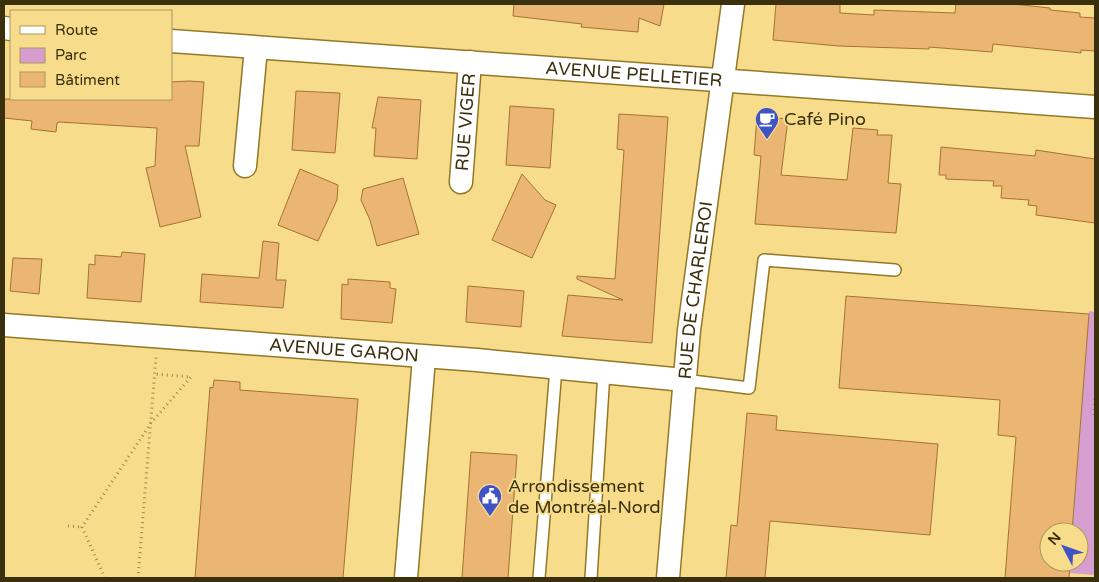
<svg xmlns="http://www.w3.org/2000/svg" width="1099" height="582" font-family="'Varela Round',sans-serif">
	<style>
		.green { fill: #d69ece }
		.building { fill: #ebb574; stroke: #a57330 }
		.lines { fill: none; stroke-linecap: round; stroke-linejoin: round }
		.lane-casing { stroke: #927926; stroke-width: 14 }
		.street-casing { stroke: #927926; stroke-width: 25 }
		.path { stroke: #9c894f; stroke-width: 3; stroke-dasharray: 1 4; stroke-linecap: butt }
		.lane { stroke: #fff; stroke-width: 11 }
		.street { stroke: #fff; stroke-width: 22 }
		.labels { text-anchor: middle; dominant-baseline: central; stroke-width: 4; stroke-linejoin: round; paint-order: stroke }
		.street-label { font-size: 18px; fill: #3b300e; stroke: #f7dc8c }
		.poi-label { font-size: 18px; fill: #3b300e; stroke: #f7dc8c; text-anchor: start }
	</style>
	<rect width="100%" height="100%" fill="#f7dc8c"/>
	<polygon class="green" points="1089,311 1095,312 1095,575 1069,573 1070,562 1079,562 1079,532 1072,532"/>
	<g class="building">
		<polygon points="514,4 664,4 660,26 639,18 638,32 581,27 582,24 513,16"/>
		<polygon points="776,4 840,4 840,13 874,15 874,10 955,13 956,4 1013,4 1050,8 1050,10 1080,13 1080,17 1095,18 1095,51 1081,50 1081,53 993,44 992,52 929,47 929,49 839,46 773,40"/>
		<polygon points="189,81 204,82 199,146 185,146 201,217 160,227 146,168 155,166 157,128 59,122 57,123 56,132 31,129 32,121 4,118 4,99 171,99 171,82"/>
		<polygon points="296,91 340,93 335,153 292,150"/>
		<polygon points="378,97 421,100 417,159 374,156 376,128 372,128"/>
		<polygon points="510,106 554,109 550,168 506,165"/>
		<polygon points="619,114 668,117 652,343 562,336 568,295 623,300 577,279 577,276 615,279 624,150 617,149"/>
		<polygon points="757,116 788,119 781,175 847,180 853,128 878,130 877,135 892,135 888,183 901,184 896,233 755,224 761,156 754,155"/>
		<polygon points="941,147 1035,156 1036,150 1095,159 1095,223 1036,215 1037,206 1028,205 1029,200 1001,198 1002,186 993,186 994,181 946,179 946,175 939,175"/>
		<polygon points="300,169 338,185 337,200 318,241 278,225"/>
		<polygon points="522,174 545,200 556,205 532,258 492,240"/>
		<polygon points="403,178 419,234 377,246 370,220 361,200 363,189"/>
		<polygon points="263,241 279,243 276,280 286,280 283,308 200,302 202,274 259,278"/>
		<polygon points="122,252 145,254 141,302 87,298 89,264 95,265 95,255 121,257"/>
		<polygon points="13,258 42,259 39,294 10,291"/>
		<polygon points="348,279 390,282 390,288 396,289 392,323 341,319 342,284 348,285"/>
		<polygon points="468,286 524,291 521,327 466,322"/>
		<polygon points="846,296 1089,314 1072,532 1049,532 1049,562 1070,562 1069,578 1005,578 1016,437 998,435 1000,400 839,388"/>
		<polygon points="214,380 240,382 240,390 358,399 343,578 195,578 210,387 213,388"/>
		<polygon points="747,413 777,416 776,430 938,444 930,535 770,521 765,578 726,578 731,525 737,526"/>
		<polygon points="471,452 517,455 508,578 462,578"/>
	</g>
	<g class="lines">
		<g class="lane-casing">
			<g id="lane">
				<polyline points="684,380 749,388 764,260 895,270"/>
				<polyline points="539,578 556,368"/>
				<polyline points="591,578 604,372"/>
			</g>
		</g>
		<g class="street-casing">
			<g id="street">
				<polyline points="4,28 11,29"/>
				<path id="s1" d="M171 41 1095 107"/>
				<polyline points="245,166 256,48"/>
				<path id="s2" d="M461 182 470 62"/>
				<path id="s3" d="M4 325 477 360 684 380"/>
				<polyline points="406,578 424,358"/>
				<path id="s4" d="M668 578 689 330 733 4"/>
			</g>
		</g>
		<g class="path">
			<polyline points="1094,415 1095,397"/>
			<polyline points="68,526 82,527"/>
			<polyline points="105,578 82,527 151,423 191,377 155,374"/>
			<polyline points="138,578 156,357"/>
		</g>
		<use href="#lane" class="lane"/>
		<use href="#street" class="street"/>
	</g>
	<defs>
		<g id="cafe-pin" transform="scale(1.25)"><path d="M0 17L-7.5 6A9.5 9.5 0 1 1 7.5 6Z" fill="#4053c6" stroke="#f7dc8c"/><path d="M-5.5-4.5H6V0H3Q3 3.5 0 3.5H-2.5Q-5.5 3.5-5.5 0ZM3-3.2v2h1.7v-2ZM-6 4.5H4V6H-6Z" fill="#fff"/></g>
		<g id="civic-pin" transform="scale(1.25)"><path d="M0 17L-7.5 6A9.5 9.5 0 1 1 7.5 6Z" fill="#4053c6" stroke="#f7dc8c"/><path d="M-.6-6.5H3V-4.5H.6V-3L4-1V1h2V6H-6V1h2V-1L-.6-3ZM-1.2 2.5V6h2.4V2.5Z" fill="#fff"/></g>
	</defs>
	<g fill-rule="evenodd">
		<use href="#cafe-pin" x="767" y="119"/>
		<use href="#civic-pin" x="490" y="496"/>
	</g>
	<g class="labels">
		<g class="street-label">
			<text stroke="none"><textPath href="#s1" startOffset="464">AVENUE PELLETIER</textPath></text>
			<text stroke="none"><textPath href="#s2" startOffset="60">RUE VIGER</textPath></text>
			<text stroke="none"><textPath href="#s4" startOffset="289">RUE DE CHARLEROI</textPath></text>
			<text stroke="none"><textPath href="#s3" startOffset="341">AVENUE GARON</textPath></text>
		</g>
		<g class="poi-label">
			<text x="784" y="119">Café Pino</text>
			<text x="508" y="486">Arrondissement<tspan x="508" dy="21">de Montréal-Nord</tspan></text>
		</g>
	</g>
	<rect width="1099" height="582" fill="none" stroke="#3b300e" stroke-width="10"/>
	<rect x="10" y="10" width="162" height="90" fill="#f7dc8c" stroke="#ac975a"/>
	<rect x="20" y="26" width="25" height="8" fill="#ffffff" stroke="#ac975a"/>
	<text x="55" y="35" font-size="15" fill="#3b300e">Route</text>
	<rect x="20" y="48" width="25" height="15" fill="#d69ece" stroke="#ac975a"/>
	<text x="55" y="60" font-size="15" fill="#3b300e">Parc</text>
	<rect x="20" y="72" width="25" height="15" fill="#ebb574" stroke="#ac975a"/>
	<text x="55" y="85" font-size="15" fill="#3b300e">Bâtiment</text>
	<g transform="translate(1064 547) rotate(311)"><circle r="24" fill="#f7dc8c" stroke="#ac975a"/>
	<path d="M0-4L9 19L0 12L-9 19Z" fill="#4053c6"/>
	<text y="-8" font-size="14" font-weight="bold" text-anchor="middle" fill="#3b300e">N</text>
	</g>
</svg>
